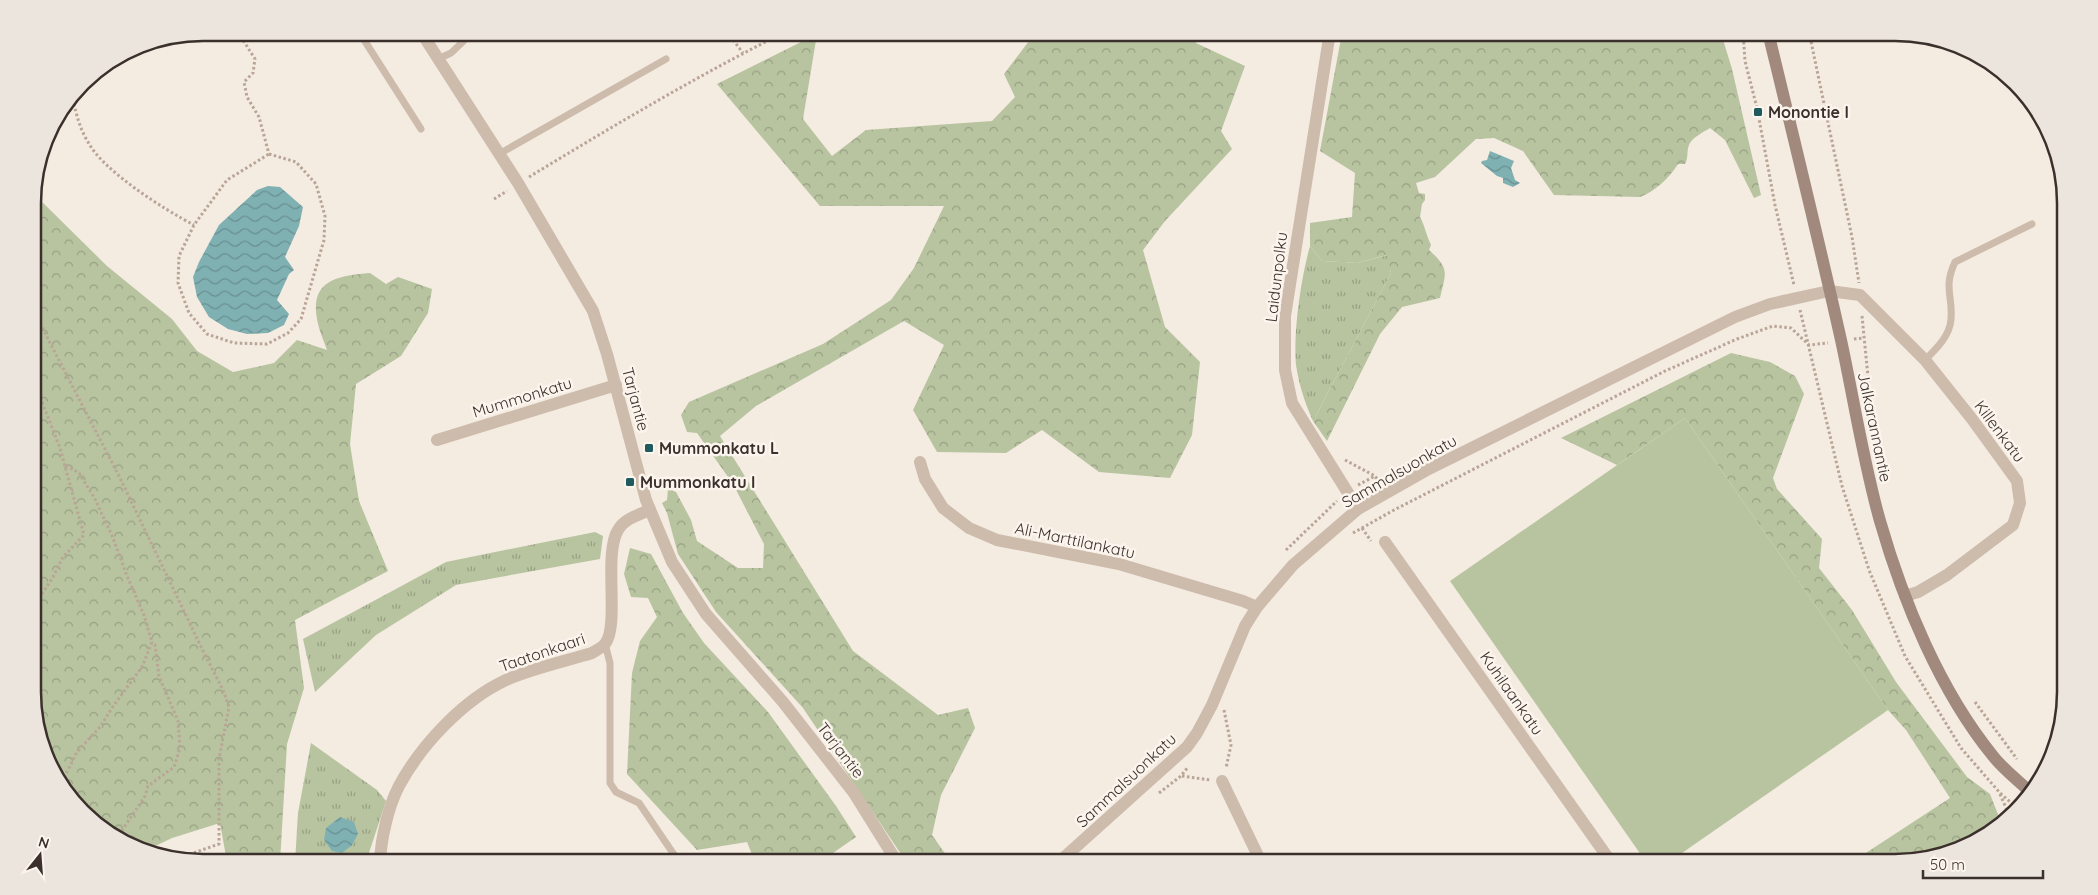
<svg xmlns="http://www.w3.org/2000/svg" width="2098" height="895" font-family="Quicksand,sans-serif">
	<style>
		.grass { fill: url(#grass-tufts) }
		.forest { fill: url(#forest-crowns) }
		.pitch { fill: #b8c4a0 }
		.water { fill: url(#water-waves) }
		.lines { fill: none; stroke-linecap: round; stroke-linejoin: round }
		.path { stroke: #b9a596; stroke-width: 3; stroke-dasharray: 2.5 2.5; stroke-linecap: butt }
		.service { stroke: #cdbbac; stroke-width: 7 }
		.minor { stroke: #cdbbac; stroke-width: 12 }
		.secondary { stroke: #a18a7d; stroke-width: 12 }
		.poi-dot { fill: #1f5a5e; stroke: #fbf5ee; stroke-width: 2 }
		.labels { text-anchor: middle; dominant-baseline: central; stroke-width: 5; stroke-linejoin: round; paint-order: stroke }
		.poi-label { font-size: 16px; font-weight: bold; fill: #3b302b; stroke: #fbf5ee; text-anchor: start }
		.street-label { font-size: 16px; fill: #3b302b; stroke: #fbf5ee }
		.rim { fill: none; stroke: #3b302b; stroke-width: 2.5 }
	</style>
	<defs>
		<pattern id="grass-tufts" width="24" height="20" patternUnits="userSpaceOnUse" patternTransform="scale(1.25)"><rect width="24" height="20" fill="#b8c4a0"/><path d="M3 7l-1-3M5 7V3M7 7l1-3M15 17l-1-3M17 17v-4M19 17l1-3" fill="none" stroke="#97a083"/></pattern>
		<pattern id="forest-crowns" width="20" height="18" patternUnits="userSpaceOnUse" patternTransform="scale(1.25)"><rect width="20" height="18" fill="#b8c4a0"/><path d="M2 6a3 3 0 1 1 6 0M12 15a3 3 0 1 1 6 0" fill="none" stroke="#97a083"/></pattern>
		<pattern id="water-waves" width="16" height="10" patternUnits="userSpaceOnUse" patternTransform="scale(1.25)"><rect width="16" height="10" fill="#7fb0b2"/><path d="M0 5q4-4 8 0t8 0" fill="none" stroke="#699091"/></pattern>
	</defs>
	<rect width="100%" height="100%" fill="#f4ebe1"/>
	<g class="grass">
		<path d="M1310 246 1322 261 1357 263 1388 255 1391 273 1313 421C1305 403 1299 385 1296 365 1293 332 1301 278 1310 246Z"/>
		<polygon points="595,532 603,536 600,559 456,585 376,635 315,692 303,639 446,562"/>
		<polygon points="311,743 377,790 386,801 366,862 295,862 298,813"/>
	</g>
	<g class="forest">
		<polygon points="1035,33 1196,33 1196,43 1245,66 1221,131 1232,149 1165,221 1143,250 1165,327 1200,362 1192,435 1170,478 1099,472 1042,430 1006,453 937,452 913,410 944,345 904,321 756,406 720,436 853,651 938,715 968,708 975,728 941,795 932,835 951,862 908,862 903,857 803,708 716,612 678,554 667,513 662,503 667,500 668,489 676,492 691,520 697,541 738,568 763,568 764,544 733,484 697,433 687,432 681,415 689,402 823,344 891,300 914,268 944,206 820,206 717,84 817,34 803,119 832,156 866,130 992,121 1015,97 1004,74"/>
		<path d="M1342 33H1721L1732 69 1761 195 1754 198 1725 140 1710 128C1702 133 1690 138 1688 148 1687 155 1688 158 1685 164H1678C1669 178 1656 191 1640 197L1554 195 1523 151 1494 138 1476 139 1435 177 1416 183 1419 193 1425 194V200L1422 204 1420 217C1425 226 1426 235 1431 245L1429 250C1450 269 1446 272 1440 298L1402 307 1380 334 1327 441 1313 421 1391 273 1387 255 1357 263 1322 261 1310 246V223L1352 217 1355 173 1320 151Z"/>
		<path d="M33 193 107 266 172 319 197 351 233 372 274 363 297 340 327 350C324 341 320 333 318 324 308 281 335 276 370 273L386 284 398 277 432 289 428 313 401 356 356 384 350 444 359 501 388 571 295 620 304 688 287 744 280 862H227L220 823 172 838 145 851 138 850 68 796 34 714Z"/>
		<polygon points="1731,353 1770,362 1795,376 1804,394 1773,478 1777,489 1822,539 1819,568 1852,610 1896,682 1967,777 1990,794 2001,822 1990,833 1905,862 1852,862 1950,798 1906,730 1888,710 1685,418 1617,465 1561,438"/>
		<polygon points="630,548 651,554 683,613 704,643 768,712 836,806 856,837 820,862 755,862 747,842 697,850 627,774 632,673 640,641 657,617 648,598 631,597 624,574"/>
	</g>
	<polygon class="pitch" points="1685,418 1888,710 1669,862 1646,862 1450,581"/>
	<g class="water">
		<polygon points="1490,151 1514,161 1511,168 1515,180 1520,183 1513,187 1503,183 1503,178 1497,176 1481,163 1482,161 1487,160"/>
		<polygon points="268,186 280,187 303,207 299,226 285,257 294,270 289,274 277,300 289,314 284,325 268,333 247,334 228,329 209,317 197,297 193,277 199,262 219,225 257,190"/>
		<polygon points="340,817 354,822 358,834 352,845 342,853 332,851 324,840 326,828"/>
	</g>
	<g class="lines">
		<g class="path">
			<polyline points="238,32 255,59 253,73 244,82 247,97 259,117 269,154"/>
			<polyline points="727,32 743,53"/>
			<polyline points="1743,32 1745,61 1757,108 1775,205 1794,285"/>
			<polyline points="1809,32 1852,237 1859,283"/>
			<path d="M73 99C76 114 80 129 88 142 103 171 165 210 194 225"/>
			<polygon points="269,154 296,162 316,184 325,216 324,240 301,319 288,333 267,344 234,343 207,334 189,313 178,283 179,256 194,225 227,180"/>
			<path d="M529 177C613 126 697 76 785 32"/>
			<polyline points="494,199 507,191"/>
			<polyline points="33,310 120,478 204,653 223,690 229,707 219,759 219,844 179,858"/>
			<polyline points="1800,310 1842,486 1869,570 1905,656 1961,748 2000,793 2017,808"/>
			<polyline points="1862,316 1872,417"/>
			<polyline points="1854,339 1863,338"/>
			<polyline points="33,379 60,448 84,535 63,557 53,577 34,606"/>
			<polyline points="1345,460 1375,476"/>
			<polyline points="1358,485 1375,476 1379,482"/>
			<polyline points="1362,528 1371,541"/>
			<polyline points="1353,533 1394,510 1665,371 1737,339 1773,326 1791,328 1809,345 1828,343"/>
			<polyline points="1286,550 1337,501"/>
			<polyline points="1975,702 2017,759"/>
			<polyline points="1224,710 1231,745 1226,768"/>
			<polyline points="1182,776 1210,780"/>
			<polyline points="62,782 77,752 100,727 114,705 142,667 152,642 144,615 127,576 113,538 95,499 79,473 64,464"/>
			<polyline points="1159,793 1181,776 1188,767"/>
			<polyline points="2000,794 2009,815"/>
			<polyline points="119,835 145,796 148,786 174,767 180,748 178,721 159,676 155,645 152,642"/>
		</g>
		<g class="service">
			<polyline points="359,32 421,129"/>
			<polyline points="438,59 451,53 473,32"/>
			<polyline points="499,154 666,59"/>
			<path d="M1925 360C1936 349 1950 336 1951 319 1953 295 1943 288 1955 262L2032 224"/>
			<polyline points="605,644 610,663 610,783 616,792 639,803 679,862"/>
		</g>
		<g class="minor">
			<polyline points="421,32 518,183 593,311 607,354 646,500 672,562 706,614 783,702 854,793 897,862"/>
			<polyline points="1330,32 1285,316 1285,370 1292,403 1358,509"/>
			<polyline points="437,440 616,385"/>
			<polyline points="920,462 925,479 943,508 969,528 997,540 1119,564 1243,601 1257,607"/>
			<polyline points="1385,542 1611,862"/>
			<polyline points="1222,781 1261,862"/>
			<path d="M380 862C381 839 388 807 399 786 421 745 463 700 506 680 530 669 566 661 592 653 596 650 602 648 605 644 620 625 603 554 618 530 624 519 638 515 650 510"/>
			<polyline points="1059,862 1187,747 1197,733 1212,705 1245,626 1257,607 1293,565 1358,509 1425,471 1735,317 1770,304 1829,291 1860,295 1925,360 1972,419 2017,481 2020,503 2013,525 1947,575 1918,592 1905,596"/>
		</g>
		<path class="secondary" d="M1768 32C1793 135 1818 237 1841 340 1854 400 1863 461 1880 521 1903 601 1940 691 1993 756 2004 770 2019 781 2031 793"/>
	</g>
	<g class="poi-dot">
		<rect x="1753" y="107" width="10" height="10" rx="2.5"/>
		<rect x="644" y="443" width="10" height="10" rx="2.5"/>
		<rect x="625" y="477" width="10" height="10" rx="2.5"/>
	</g>
	<g class="labels">
		<g class="poi-label">
			<text x="1768" y="112">Monontie I</text>
			<text x="659" y="448">Mummonkatu L</text>
			<text x="640" y="482">Mummonkatu I</text>
		</g>
		<g class="street-label">
			<text transform="translate(1276 277) rotate(-83)">Laidunpolku</text>
			<text transform="translate(522 397) rotate(-17)">Mummonkatu</text>
			<text transform="translate(636 399) rotate(75)">Tarjantie</text>
			<text transform="translate(1875 427) rotate(78)">Jalkarannantie</text>
			<text transform="translate(2000 431) rotate(53)">Killenkatu</text>
			<text transform="translate(1399 471) rotate(-30)">Sammalsuonkatu</text>
			<text transform="translate(1075 540) rotate(12)">Ali-Marttilankatu</text>
			<text transform="translate(542 652) rotate(-19)">Taatonkaari</text>
			<text transform="translate(1512 693) rotate(55)">Kuhilaankatu</text>
			<text transform="translate(841 750) rotate(52)">Tarjantie</text>
			<text transform="translate(1126 780) rotate(-43)">Sammalsuonkatu</text>
		</g>
	</g>
	<path d="M0 0H2098V895H0ZM203 41H1895A162 162 0 0 1 2057 203V692A162 162 0 0 1 1895 854H203A162 162 0 0 1 41 692V203A162 162 0 0 1 203 41Z" fill="#ece5de" fill-rule="evenodd"/>
	<path class="rim" d="M203 41H1895A162 162 0 0 1 2057 203V692A162 162 0 0 1 1895 854H203A162 162 0 0 1 41 692V203A162 162 0 0 1 203 41Z"/>
	<g transform="translate(40 855) rotate(17)" stroke="#fbf5ee" stroke-width="4" paint-order="stroke">
	<path d="M0-4L9 19L0 12L-9 19Z" fill="#3b302b"/>
	<text y="-8" font-size="14" font-weight="bold" text-anchor="middle" fill="#3b302b">N</text>
	</g>
	<path d="M1923 870v8h120v-8" fill="none" stroke="#3b302b" stroke-width="2.5"/>
	<text x="1930" y="870" font-size="15" fill="#3b302b" stroke="#fbf5ee" stroke-width="4" paint-order="stroke">50 m</text>
</svg>
